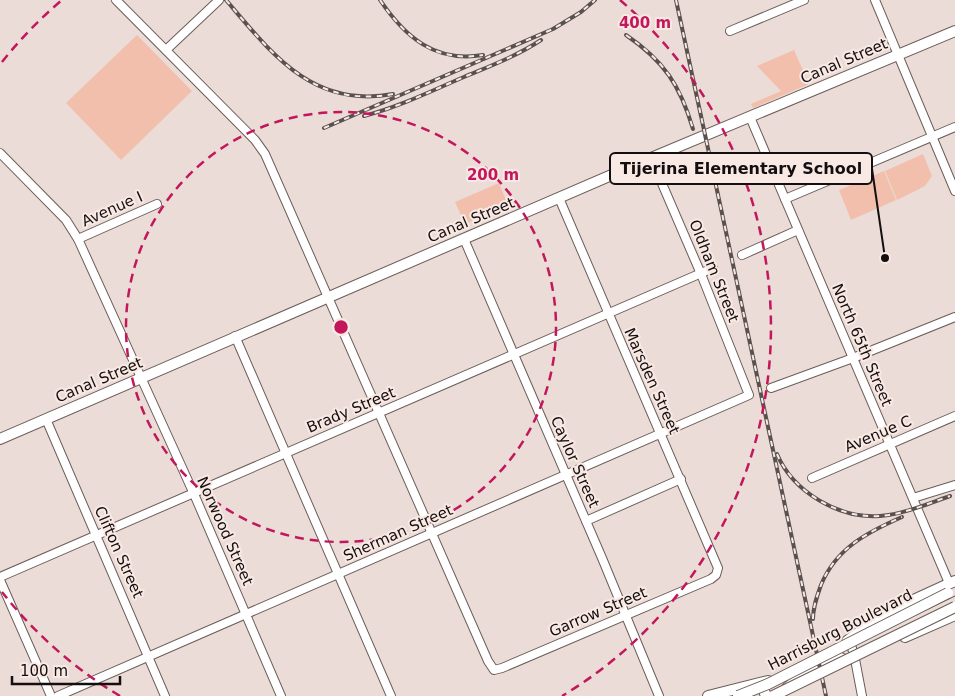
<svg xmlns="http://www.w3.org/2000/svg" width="955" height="696" font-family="'DejaVu Sans',sans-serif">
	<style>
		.green { fill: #f2bfad }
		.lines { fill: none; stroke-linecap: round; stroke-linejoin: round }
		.street-casing { stroke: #6b5d59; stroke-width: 10 }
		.secondary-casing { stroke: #6b5d59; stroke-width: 12 }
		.street { stroke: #fff; stroke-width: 8 }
		.secondary { stroke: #fff; stroke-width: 10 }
		.tram { stroke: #5a514f; stroke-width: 1 }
		.rail-casing { stroke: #5a514f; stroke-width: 4 }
		.rail { stroke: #f9e9e4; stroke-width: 2; stroke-dasharray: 5.5; stroke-linecap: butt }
		.secondary-bridge-casing { stroke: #6b5d59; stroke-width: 12; stroke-linecap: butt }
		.secondary-bridge { stroke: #fff; stroke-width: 10 }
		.ring { fill: none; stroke: #c2185b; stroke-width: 2.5; stroke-dasharray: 9 6 }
		.labels { text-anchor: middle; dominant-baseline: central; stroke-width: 4; stroke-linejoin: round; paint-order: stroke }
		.street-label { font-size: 15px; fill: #140f0e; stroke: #f9e9e4 }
		.centre { fill: #c2185b; stroke: #f9e9e4; stroke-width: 2.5 }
		.ring-label { font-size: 15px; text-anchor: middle; font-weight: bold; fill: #c2185b; stroke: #f9e9e4; stroke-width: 4; stroke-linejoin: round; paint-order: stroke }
		.leader { fill: none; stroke: #140f0e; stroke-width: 2 }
		.callout-dot { fill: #140f0e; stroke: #f9e9e4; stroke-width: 2 }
		.callout { fill: #f9e9e4; stroke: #140f0e; stroke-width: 2 }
		.callout-label { font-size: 16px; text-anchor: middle; font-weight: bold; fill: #140f0e }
	</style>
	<rect width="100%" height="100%" fill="#ecdcd7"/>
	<g class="green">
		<polygon points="137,35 192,91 121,160 66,103"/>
		<polygon points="794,50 809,84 753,108 751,104 781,91 757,66"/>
		<polygon points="923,154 932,176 925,186 897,200 885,171"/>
		<polygon points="884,171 896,200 851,220 839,190"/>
		<polygon points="499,183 508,205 465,224 455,202"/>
	</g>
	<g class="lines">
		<g class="street-casing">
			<g id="street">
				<polyline points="116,0 255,140 265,154 488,661 494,670 502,668 711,579 716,575 718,568 559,198"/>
				<polyline points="875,0 955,191"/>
				<polyline points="730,31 804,0"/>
				<polyline points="166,50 219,0"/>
				<polyline points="750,117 949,583"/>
				<polyline points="0,153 66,220 78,239 194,494 281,696"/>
				<polyline points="785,199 955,127"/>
				<polyline points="78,239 157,204"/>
				<polyline points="464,239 602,558 659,696"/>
				<polyline points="742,255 798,230"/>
				<polyline points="235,336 391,696"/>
				<polyline points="771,388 853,358 955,317"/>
				<polyline points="46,419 165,696"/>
				<polyline points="812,478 955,416"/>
				<polyline points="913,498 955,485"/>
				<polyline points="586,521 681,479"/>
				<polyline points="0,577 713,268"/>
				<polyline points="0,580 51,696"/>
				<polyline points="849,640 854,654 862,696"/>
				<polyline points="58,696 749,395 701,274 651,158"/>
			</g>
		</g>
		<g class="secondary-casing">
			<g id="secondary">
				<polyline points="0,439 651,158 955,31"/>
				<polyline points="905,637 955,615"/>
				<polyline points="847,641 885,613 955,581"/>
				<polyline points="761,683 766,696"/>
				<polyline points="787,688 807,672 841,658"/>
				<polyline points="708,696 768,681"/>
			</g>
		</g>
		<use href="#street" class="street"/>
		<use href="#secondary" class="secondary"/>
		<polyline class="tram" points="748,696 955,596"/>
		<g class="rail-casing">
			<g id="rail">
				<path d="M226 0C272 54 313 109 393 94"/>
				<path d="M380 0C405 37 435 63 483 55"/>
				<polyline points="676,0 826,696"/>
				<path d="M626 35C664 61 680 85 693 129"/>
				<path d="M364 116C399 107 431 91 464 77 490 66 517 56 541 40"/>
				<polyline points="324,128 553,29 581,12 595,0"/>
				<path d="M777 454C793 492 839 519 880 516 904 514 927 504 950 496"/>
				<path d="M813 619C813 607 817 596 821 585 836 548 868 532 902 517"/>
			</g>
		</g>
		<use href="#rail" class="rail"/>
		<g class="secondary-bridge-casing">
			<g id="secondary-bridge">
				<polyline points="738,696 768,684 948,593"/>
				<polyline points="773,696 955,607"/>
			</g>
		</g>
		<use href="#secondary-bridge" class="secondary-bridge"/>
	</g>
	<g class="ring">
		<circle cx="341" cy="327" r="215"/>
		<path d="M120 696A430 430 0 0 1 2 592M2 62A430 430 0 0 1 62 0M620 0A430 430 0 0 1 562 696"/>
	</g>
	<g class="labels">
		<g class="street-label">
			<text transform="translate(844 61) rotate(-23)">Canal Street</text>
			<text transform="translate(112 209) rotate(-24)">Avenue I</text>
			<text transform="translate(471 220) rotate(-23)">Canal Street</text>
			<text transform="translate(714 271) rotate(68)">Oldham Street</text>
			<text transform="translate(862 345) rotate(67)">North 65th Street</text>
			<text transform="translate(99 380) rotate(-23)">Canal Street</text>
			<text transform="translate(652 381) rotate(66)">Marsden Street</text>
			<text transform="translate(351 410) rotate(-23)">Brady Street</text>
			<text transform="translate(878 434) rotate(-23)">Avenue C</text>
			<text transform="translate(575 462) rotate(66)">Caylor Street</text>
			<text transform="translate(225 531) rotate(66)">Norwood Street</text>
			<text transform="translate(398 533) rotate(-24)">Sherman Street</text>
			<text transform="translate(119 552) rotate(66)">Clifton Street</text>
			<text transform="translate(598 612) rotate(-23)">Garrow Street</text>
			<text transform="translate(840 630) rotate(-27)">Harrisburg Boulevard</text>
		</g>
	</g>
	<circle cx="341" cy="327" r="8" class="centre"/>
	<g class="ring-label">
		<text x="645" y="28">400 m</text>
		<text x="493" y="180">200 m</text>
	</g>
	<path class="leader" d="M885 258L872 169"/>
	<circle class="callout-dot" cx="885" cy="258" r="5"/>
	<rect class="callout" x="610" y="153" width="262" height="31" rx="5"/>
	<g class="callout-label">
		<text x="741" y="174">Tijerina Elementary School</text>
	</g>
	<path d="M12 676v8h108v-8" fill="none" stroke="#140f0e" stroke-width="2.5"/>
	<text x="20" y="676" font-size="15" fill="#140f0e" stroke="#f9e9e4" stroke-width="4" paint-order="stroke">100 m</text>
</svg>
